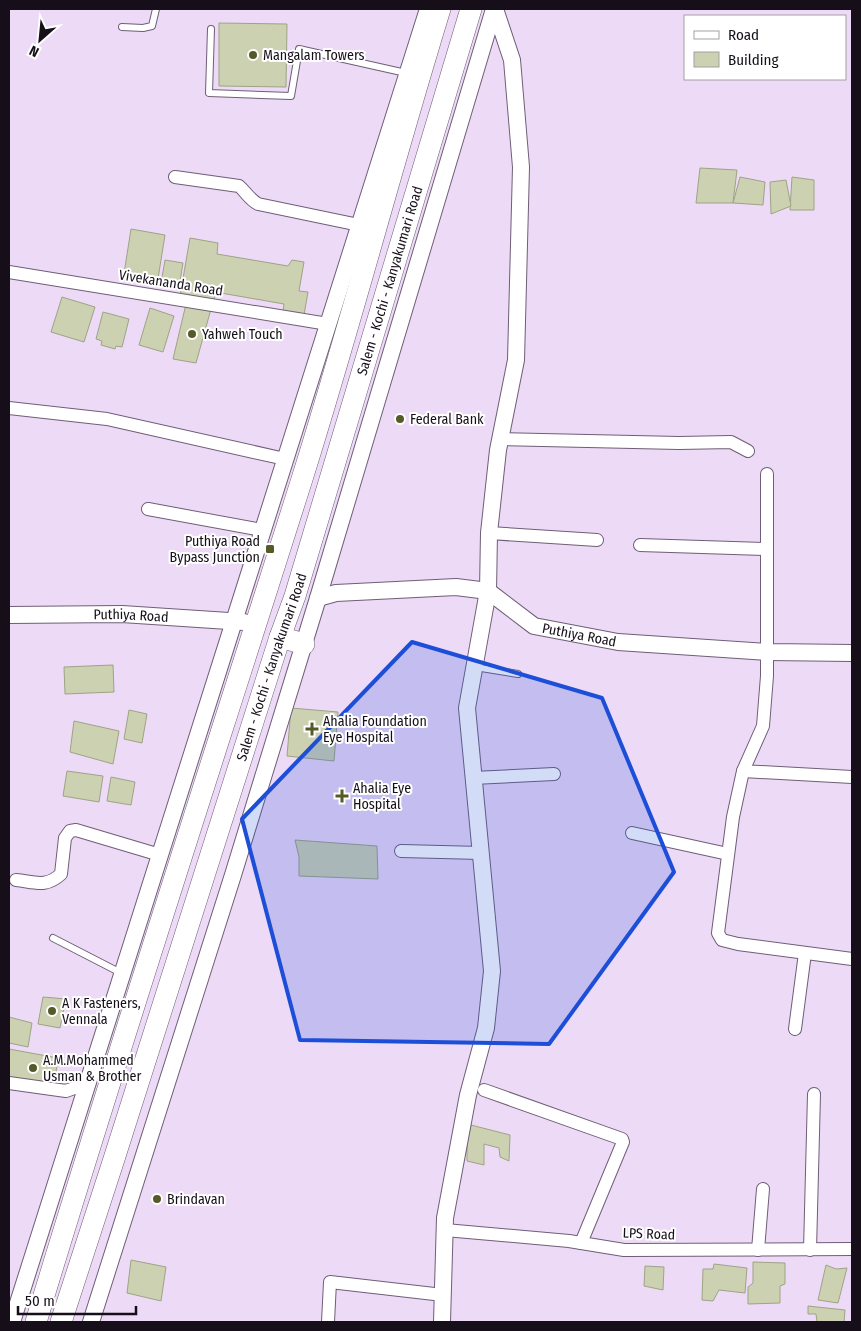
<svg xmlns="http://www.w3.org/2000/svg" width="861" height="1331" font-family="'Fira Sans Condensed',sans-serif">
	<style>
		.building { fill: #ccd1b2; stroke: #9ea385 }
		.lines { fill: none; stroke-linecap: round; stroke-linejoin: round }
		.service-casing { stroke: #6f5e77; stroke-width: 8 }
		.minor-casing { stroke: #6f5e77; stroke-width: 14 }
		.tertiary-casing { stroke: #6f5e77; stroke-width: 18 }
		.trunk-casing { stroke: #6f5e77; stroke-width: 22 }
		.service { stroke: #fff; stroke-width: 6 }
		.minor { stroke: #fff; stroke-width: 12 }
		.tertiary { stroke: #fff; stroke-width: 16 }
		.trunk { stroke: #fff; stroke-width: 21 }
		.marked { fill: #1d4ed8; fill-opacity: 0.2; stroke: #1d4ed8; stroke-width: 4; stroke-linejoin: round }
		.poi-dot { fill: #555a28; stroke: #fff; stroke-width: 2 }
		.labels { text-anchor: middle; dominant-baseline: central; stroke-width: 4; stroke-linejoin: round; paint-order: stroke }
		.poi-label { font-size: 14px; fill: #160f19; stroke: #fff; text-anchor: start }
		.street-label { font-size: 14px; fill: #160f19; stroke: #fff }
	</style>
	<rect width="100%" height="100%" fill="#eddaf6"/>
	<g class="building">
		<polygon points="219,23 287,24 286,87 219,86"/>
		<polygon points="700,168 737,170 733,203 696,203"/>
		<polygon points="740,177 765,182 763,205 733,203"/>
		<polygon points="792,177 814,180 814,210 790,210"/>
		<polygon points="786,180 791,206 771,214 770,182"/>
		<polygon points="131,229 165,235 157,285 123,280"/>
		<polygon points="190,238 218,243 217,254 288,266 292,260 304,262 299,291 308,292 304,315 283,311 284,304 215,292 214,302 180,296"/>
		<polygon points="165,260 183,263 179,287 161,283"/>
		<polygon points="62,297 95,307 84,342 51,332"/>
		<polygon points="186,304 211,309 196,363 173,359"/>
		<polygon points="150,308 174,316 163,352 139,345"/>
		<polygon points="103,312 129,319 122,347 116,346 115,349 101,345 102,341 96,339"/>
		<polygon points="113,665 114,692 65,694 64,667"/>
		<polygon points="291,708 338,712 334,761 287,756"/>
		<polygon points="129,710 147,714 142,743 124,739"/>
		<polygon points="74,721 119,731 113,764 70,752"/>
		<polygon points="67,771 103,776 99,802 63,796"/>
		<polygon points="111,777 135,782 131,805 107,801"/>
		<polygon points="295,840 377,846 378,879 299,876 299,857"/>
		<polygon points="43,997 66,999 60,1028 38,1024"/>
		<polygon points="9,1017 32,1023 28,1047 9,1043"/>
		<polygon points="9,1049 58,1058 54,1087 9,1079"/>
		<polygon points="471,1125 510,1135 509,1161 500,1157 499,1148 484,1144 484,1165 467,1161 467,1144"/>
		<polygon points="131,1260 166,1267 161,1301 127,1293"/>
		<polygon points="753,1262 785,1263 785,1284 780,1286 780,1303 748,1304 748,1287 753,1283"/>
		<polygon points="714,1264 747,1268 745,1293 719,1290 713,1301 702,1300 703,1269 713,1269"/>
		<polygon points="826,1265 836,1269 847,1268 838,1303 818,1300"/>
		<polygon points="645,1266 664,1267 663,1290 644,1286"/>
		<polygon points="808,1306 845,1310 844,1322 817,1322 816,1314 808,1314"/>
	</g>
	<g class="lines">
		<g class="service-casing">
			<g id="service">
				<polyline points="122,27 143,28 152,26 156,9"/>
				<polyline points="211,29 209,93 291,96 299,49 406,73"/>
				<polyline points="475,667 518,674"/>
				<polyline points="53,938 121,973"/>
			</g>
		</g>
		<g class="minor-casing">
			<g id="minor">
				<path d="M175 177 239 186C246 192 249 199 258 204L359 225"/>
				<polyline points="9,272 328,324"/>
				<polyline points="9,408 107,419 285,459"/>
				<polyline points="501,439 679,443 731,442 748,451"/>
				<polyline points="767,474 767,676 763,726 743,771 852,777"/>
				<polyline points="148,509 262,530"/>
				<polyline points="489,533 597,540"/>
				<polyline points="640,545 767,549"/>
				<polyline points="743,771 733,817 718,933 722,940 738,944 852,959"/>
				<polyline points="473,778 554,774"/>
				<polyline points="632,833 728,854"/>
				<polyline points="401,851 481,853"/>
				<path d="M16 880C35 882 46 888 61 874L65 838 70 831 76 830 160 855"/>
				<polyline points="795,1029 805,953"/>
				<polyline points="9,1083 66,1091 88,1083"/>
				<polyline points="484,1090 622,1139 623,1142 581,1243"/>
				<polyline points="445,1230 569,1241 624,1250 852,1249"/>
				<polyline points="758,1250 763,1189"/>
				<polyline points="810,1250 814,1094"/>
				<polyline points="328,1322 330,1282 443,1295"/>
			</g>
		</g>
		<g class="tertiary-casing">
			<g id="tertiary">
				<path id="s1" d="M318 598 336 593 456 587 488 591 534 626 618 642 768 652 852 653"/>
				<path id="s2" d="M9 615 122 614 244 622"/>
				<polyline points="12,1322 428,9"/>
				<polyline points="91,1322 233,875 318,598 494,9"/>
				<polyline points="442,1322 445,1218 468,1095 486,1028 492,971 467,708 488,591 489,533 498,450 516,360 521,167 512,60 495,9"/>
			</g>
		</g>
		<g class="trunk-casing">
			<g id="trunk">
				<polyline points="280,637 304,644"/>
				<path d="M36 1322C121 1040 213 760 302 479 351 323 392 165 440 9"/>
				<path id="s3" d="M61 1322 114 1159 280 637 295 596 471 9"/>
			</g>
		</g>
		<use href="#service" class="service"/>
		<use href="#minor" class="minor"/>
		<use href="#tertiary" class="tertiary"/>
		<use href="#trunk" class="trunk"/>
	</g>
	<path class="marked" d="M412 642 602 698 674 872 549 1044 300 1040 242 819Z"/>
	<g class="poi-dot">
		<circle cx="253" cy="55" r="5"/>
		<circle cx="192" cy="334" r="5"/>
		<circle cx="400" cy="419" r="5"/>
		<rect x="265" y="544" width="10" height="10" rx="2.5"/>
		<path d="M309.5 721.5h5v5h5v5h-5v5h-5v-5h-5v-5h5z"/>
		<path d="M339.5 788.5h5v5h5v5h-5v5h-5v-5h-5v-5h5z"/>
		<circle cx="52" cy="1011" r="5"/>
		<circle cx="33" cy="1068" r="5"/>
		<circle cx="157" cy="1199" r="5"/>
	</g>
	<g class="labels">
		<g class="poi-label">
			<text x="263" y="55">Mangalam Towers</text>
			<text x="202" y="334">Yahweh Touch</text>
			<text x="410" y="419">Federal Bank</text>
			<text x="260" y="541" text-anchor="end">Puthiya Road<tspan x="260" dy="16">Bypass Junction</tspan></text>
			<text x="323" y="721">Ahalia Foundation<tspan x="323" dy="16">Eye Hospital</tspan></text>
			<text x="353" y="788">Ahalia Eye<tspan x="353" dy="16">Hospital</tspan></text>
			<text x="62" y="1003">A K Fasteners,<tspan x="62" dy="16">Vennala</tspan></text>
			<text x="43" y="1060">A.M.Mohammed<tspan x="43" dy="16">Usman &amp; Brother</tspan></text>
			<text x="167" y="1199">Brindavan</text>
		</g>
		<g class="street-label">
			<text stroke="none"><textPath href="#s3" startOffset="1092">Salem - Kochi - Kanyakumari Road</textPath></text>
			<text transform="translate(171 283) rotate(9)">Vivekananda Road</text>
			<text stroke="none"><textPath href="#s2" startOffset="122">Puthiya Road</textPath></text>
			<text stroke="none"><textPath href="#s1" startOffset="275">Puthiya Road</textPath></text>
			<text stroke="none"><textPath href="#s3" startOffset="688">Salem - Kochi - Kanyakumari Road</textPath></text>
			<text transform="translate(649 1234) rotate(2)">LPS Road</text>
		</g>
	</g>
	<rect width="861" height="1331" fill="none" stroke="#160f19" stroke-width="20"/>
	<rect x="684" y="15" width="162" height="65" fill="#ffffff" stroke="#a29fa3"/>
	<rect x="694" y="31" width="25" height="8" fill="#ffffff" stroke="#a29fa3"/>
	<text x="728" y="40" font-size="15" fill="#160f19">Road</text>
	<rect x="694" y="52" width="25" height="15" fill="#ccd1b2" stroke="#a29fa3"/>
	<text x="728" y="65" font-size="15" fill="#160f19">Building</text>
	<g transform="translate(40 40) rotate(207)" stroke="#ffffff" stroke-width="4" paint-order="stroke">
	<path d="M0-4L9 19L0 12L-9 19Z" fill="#160f19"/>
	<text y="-8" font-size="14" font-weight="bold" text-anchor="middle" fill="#160f19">N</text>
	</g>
	<path d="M18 1306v8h118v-8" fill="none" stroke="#160f19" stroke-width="2.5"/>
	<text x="25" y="1306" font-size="15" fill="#160f19" stroke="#ffffff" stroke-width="4" paint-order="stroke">50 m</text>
</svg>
